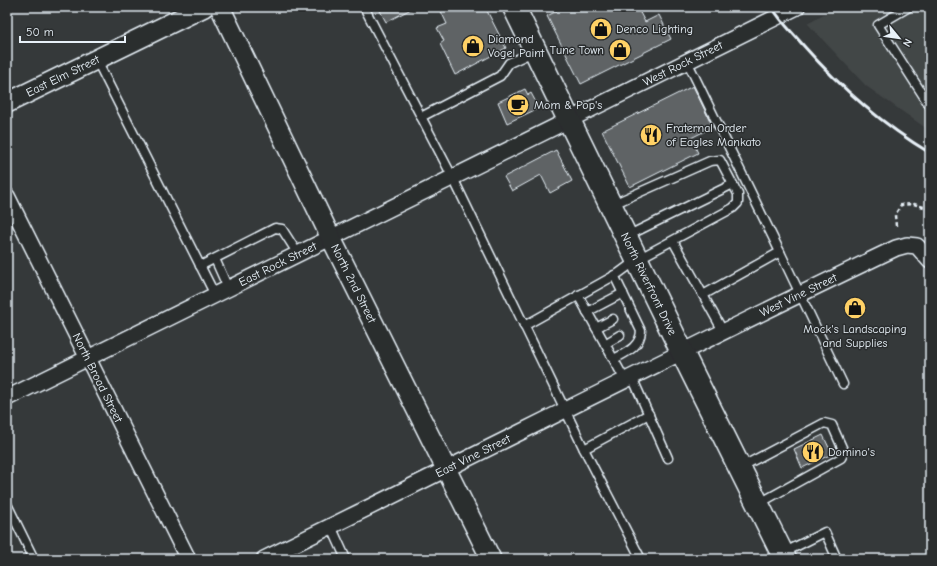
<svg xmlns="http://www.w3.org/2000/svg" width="937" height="566" font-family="'Comic Neue',sans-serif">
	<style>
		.built { fill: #424647 }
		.building { fill: #5f6365; stroke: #e8f1f8 }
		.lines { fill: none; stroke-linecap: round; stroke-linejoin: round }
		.service-casing { stroke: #e8f1f8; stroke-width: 11 }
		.minor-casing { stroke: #e8f1f8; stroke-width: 18 }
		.tertiary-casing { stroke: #e8f1f8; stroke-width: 22 }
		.secondary-casing { stroke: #e8f1f8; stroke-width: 25 }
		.path { stroke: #e8f1f8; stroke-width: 2.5; stroke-dasharray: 4 3; stroke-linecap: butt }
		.service { stroke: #2a2d2e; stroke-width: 8 }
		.minor { stroke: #2a2d2e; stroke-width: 15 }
		.tertiary { stroke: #2a2d2e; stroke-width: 19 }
		.secondary { stroke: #2a2d2e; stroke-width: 22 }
		.rail { stroke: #e8f1f8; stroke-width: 3 }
		.labels { text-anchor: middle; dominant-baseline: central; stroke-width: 3; stroke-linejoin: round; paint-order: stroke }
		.poi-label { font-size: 12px; fill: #e8f1f8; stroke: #2a2d2e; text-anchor: start }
		.street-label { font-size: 12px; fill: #e8f1f8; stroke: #2a2d2e }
	</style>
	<rect width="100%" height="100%" fill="#35393a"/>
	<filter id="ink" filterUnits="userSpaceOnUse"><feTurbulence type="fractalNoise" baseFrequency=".025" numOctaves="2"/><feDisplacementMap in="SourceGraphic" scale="8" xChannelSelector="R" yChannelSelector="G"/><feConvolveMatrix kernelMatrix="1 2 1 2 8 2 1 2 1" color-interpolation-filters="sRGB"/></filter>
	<g filter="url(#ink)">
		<polygon class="built" points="837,7 930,7 930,131 866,86 807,23"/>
		<g class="building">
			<polygon points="378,7 415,7 386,22"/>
			<polygon points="439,7 485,7 506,48 455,75 440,44 444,41 437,28 447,24"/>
			<polygon points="555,7 637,7 645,22 659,15 671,39 581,84 547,16 557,11"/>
			<polygon points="693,86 713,127 691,138 698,153 630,187 602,131"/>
			<polygon points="525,89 528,95 531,93 539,108 507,123 498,102"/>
			<polygon points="556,150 572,181 550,193 541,175 512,191 504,177"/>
			<polygon points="823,435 832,454 802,468 794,449"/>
		</g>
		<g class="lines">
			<g class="service-casing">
				<g id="service">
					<polyline points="364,7 453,178 584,449 641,559"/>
					<polyline points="909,7 878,25 930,106"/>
					<polyline points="96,59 215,295"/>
					<polyline points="687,61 780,252"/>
					<polyline points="421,117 500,76 509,63 535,51"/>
					<polyline points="627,236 733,184"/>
					<polyline points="673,241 723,331"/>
					<polyline points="215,259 228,288"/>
					<polyline points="200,266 275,228 282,229 298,254"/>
					<polyline points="578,295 625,380"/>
					<polyline points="703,295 780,252 843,384"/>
					<polyline points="587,312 623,293"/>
					<polyline points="524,326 619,273 638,259 733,208 738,203 738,194 720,160 710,161 611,205"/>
					<polyline points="596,328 613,319"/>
					<polyline points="605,344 620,335"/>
					<path d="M614 359C627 352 640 347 641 331L614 275"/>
					<polyline points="632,377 668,458"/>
					<polyline points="584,449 649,414"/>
					<polyline points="741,467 824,423 832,425 844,452 841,458 758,504"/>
					<polyline points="7,504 34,559"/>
					<polyline points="331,526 346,559"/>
					<polyline points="783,553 825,532 837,559"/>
				</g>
			</g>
			<g class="minor-casing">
				<g id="minor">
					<path id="s1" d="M7 196 188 559"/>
					<path id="s2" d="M7 398 797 7"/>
					<path id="s3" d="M264 559C475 456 684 349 896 248L907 245 917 246 930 261"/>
				</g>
			</g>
			<g class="tertiary-casing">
				<g id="tertiary">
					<path id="s4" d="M220 7 331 238 491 559"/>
					<path id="s5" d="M7 103 204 7"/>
				</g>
			</g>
			<g class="secondary-casing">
				<g id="secondary">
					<path id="s6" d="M514 7 682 352 785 559"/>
				</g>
			</g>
			<polyline class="path" points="896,226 895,215 901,205 914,204 930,209"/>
			<use href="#service" class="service"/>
			<use href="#minor" class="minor"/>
			<use href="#tertiary" class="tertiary"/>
			<use href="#secondary" class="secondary"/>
			<path class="rail" d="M772 7C780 21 792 32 803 45 839 86 883 125 930 153"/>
		</g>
	</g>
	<defs>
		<g id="shop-disc" transform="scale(1.15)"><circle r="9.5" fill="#ffd166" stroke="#2a2d2e"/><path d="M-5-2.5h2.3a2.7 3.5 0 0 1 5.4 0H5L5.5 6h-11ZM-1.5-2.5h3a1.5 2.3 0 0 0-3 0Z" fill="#111"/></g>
		<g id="cafe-disc" transform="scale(1.15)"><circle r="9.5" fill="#ffd166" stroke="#2a2d2e"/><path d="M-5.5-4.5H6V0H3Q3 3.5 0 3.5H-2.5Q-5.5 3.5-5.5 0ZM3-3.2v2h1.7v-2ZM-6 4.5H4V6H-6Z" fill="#111"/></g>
		<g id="restaurant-disc" transform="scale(1.15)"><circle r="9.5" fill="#ffd166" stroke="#2a2d2e"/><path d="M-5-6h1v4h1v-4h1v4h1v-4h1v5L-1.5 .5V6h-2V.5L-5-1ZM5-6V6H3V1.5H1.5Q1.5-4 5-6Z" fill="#111"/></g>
	</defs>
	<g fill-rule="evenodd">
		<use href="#shop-disc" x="601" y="29"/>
		<use href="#shop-disc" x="473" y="46"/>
		<use href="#shop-disc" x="620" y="50"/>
		<use href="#cafe-disc" x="518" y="105"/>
		<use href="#restaurant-disc" x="651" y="135"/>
		<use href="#shop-disc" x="855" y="308"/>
		<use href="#restaurant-disc" x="813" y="452"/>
	</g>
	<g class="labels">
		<g class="poi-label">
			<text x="616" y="29">Denco Lighting</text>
			<text x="488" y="39">Diamond<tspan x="488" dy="14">Vogel Paint</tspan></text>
			<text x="604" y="50" text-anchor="end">Tune Town</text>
			<text x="534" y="105">Mom &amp; Pop's</text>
			<text x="666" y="128">Fraternal Order<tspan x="666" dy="14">of Eagles Mankato</tspan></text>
			<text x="855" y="329" text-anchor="middle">Mock's Landscaping<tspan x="855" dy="14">and Supplies</tspan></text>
			<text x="828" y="452">Domino's</text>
		</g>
		<g class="street-label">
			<text stroke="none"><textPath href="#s2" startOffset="754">West Rock Street</textPath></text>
			<text stroke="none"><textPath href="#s5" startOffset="62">East Elm Street</textPath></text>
			<text stroke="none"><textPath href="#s2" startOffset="302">East Rock Street</textPath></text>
			<text stroke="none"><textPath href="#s6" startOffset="308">North Riverfront Drive</textPath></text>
			<text stroke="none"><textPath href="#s4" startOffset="307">North 2nd Street</textPath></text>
			<text stroke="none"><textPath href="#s3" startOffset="596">West Vine Street</textPath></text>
			<text stroke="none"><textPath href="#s1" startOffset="203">North Broad Street</textPath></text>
			<text stroke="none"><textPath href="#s3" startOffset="233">East Vine Street</textPath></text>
		</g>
	</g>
	<rect width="937" height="566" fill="none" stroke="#2a2d2e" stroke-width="24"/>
	<rect x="12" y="12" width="913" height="542" fill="none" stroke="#e8f1f8" stroke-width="1.5" filter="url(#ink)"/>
	<g transform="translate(899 38) rotate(119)" stroke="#2a2d2e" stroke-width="3" paint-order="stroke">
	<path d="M0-3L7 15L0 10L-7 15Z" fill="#e8f1f8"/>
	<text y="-6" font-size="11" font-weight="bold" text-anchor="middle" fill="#e8f1f8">N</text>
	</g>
	<path d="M20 36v6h105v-6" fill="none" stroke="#e8f1f8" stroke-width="2"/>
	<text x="26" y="36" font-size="12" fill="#e8f1f8" stroke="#2a2d2e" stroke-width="3" paint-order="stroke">50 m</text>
</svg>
